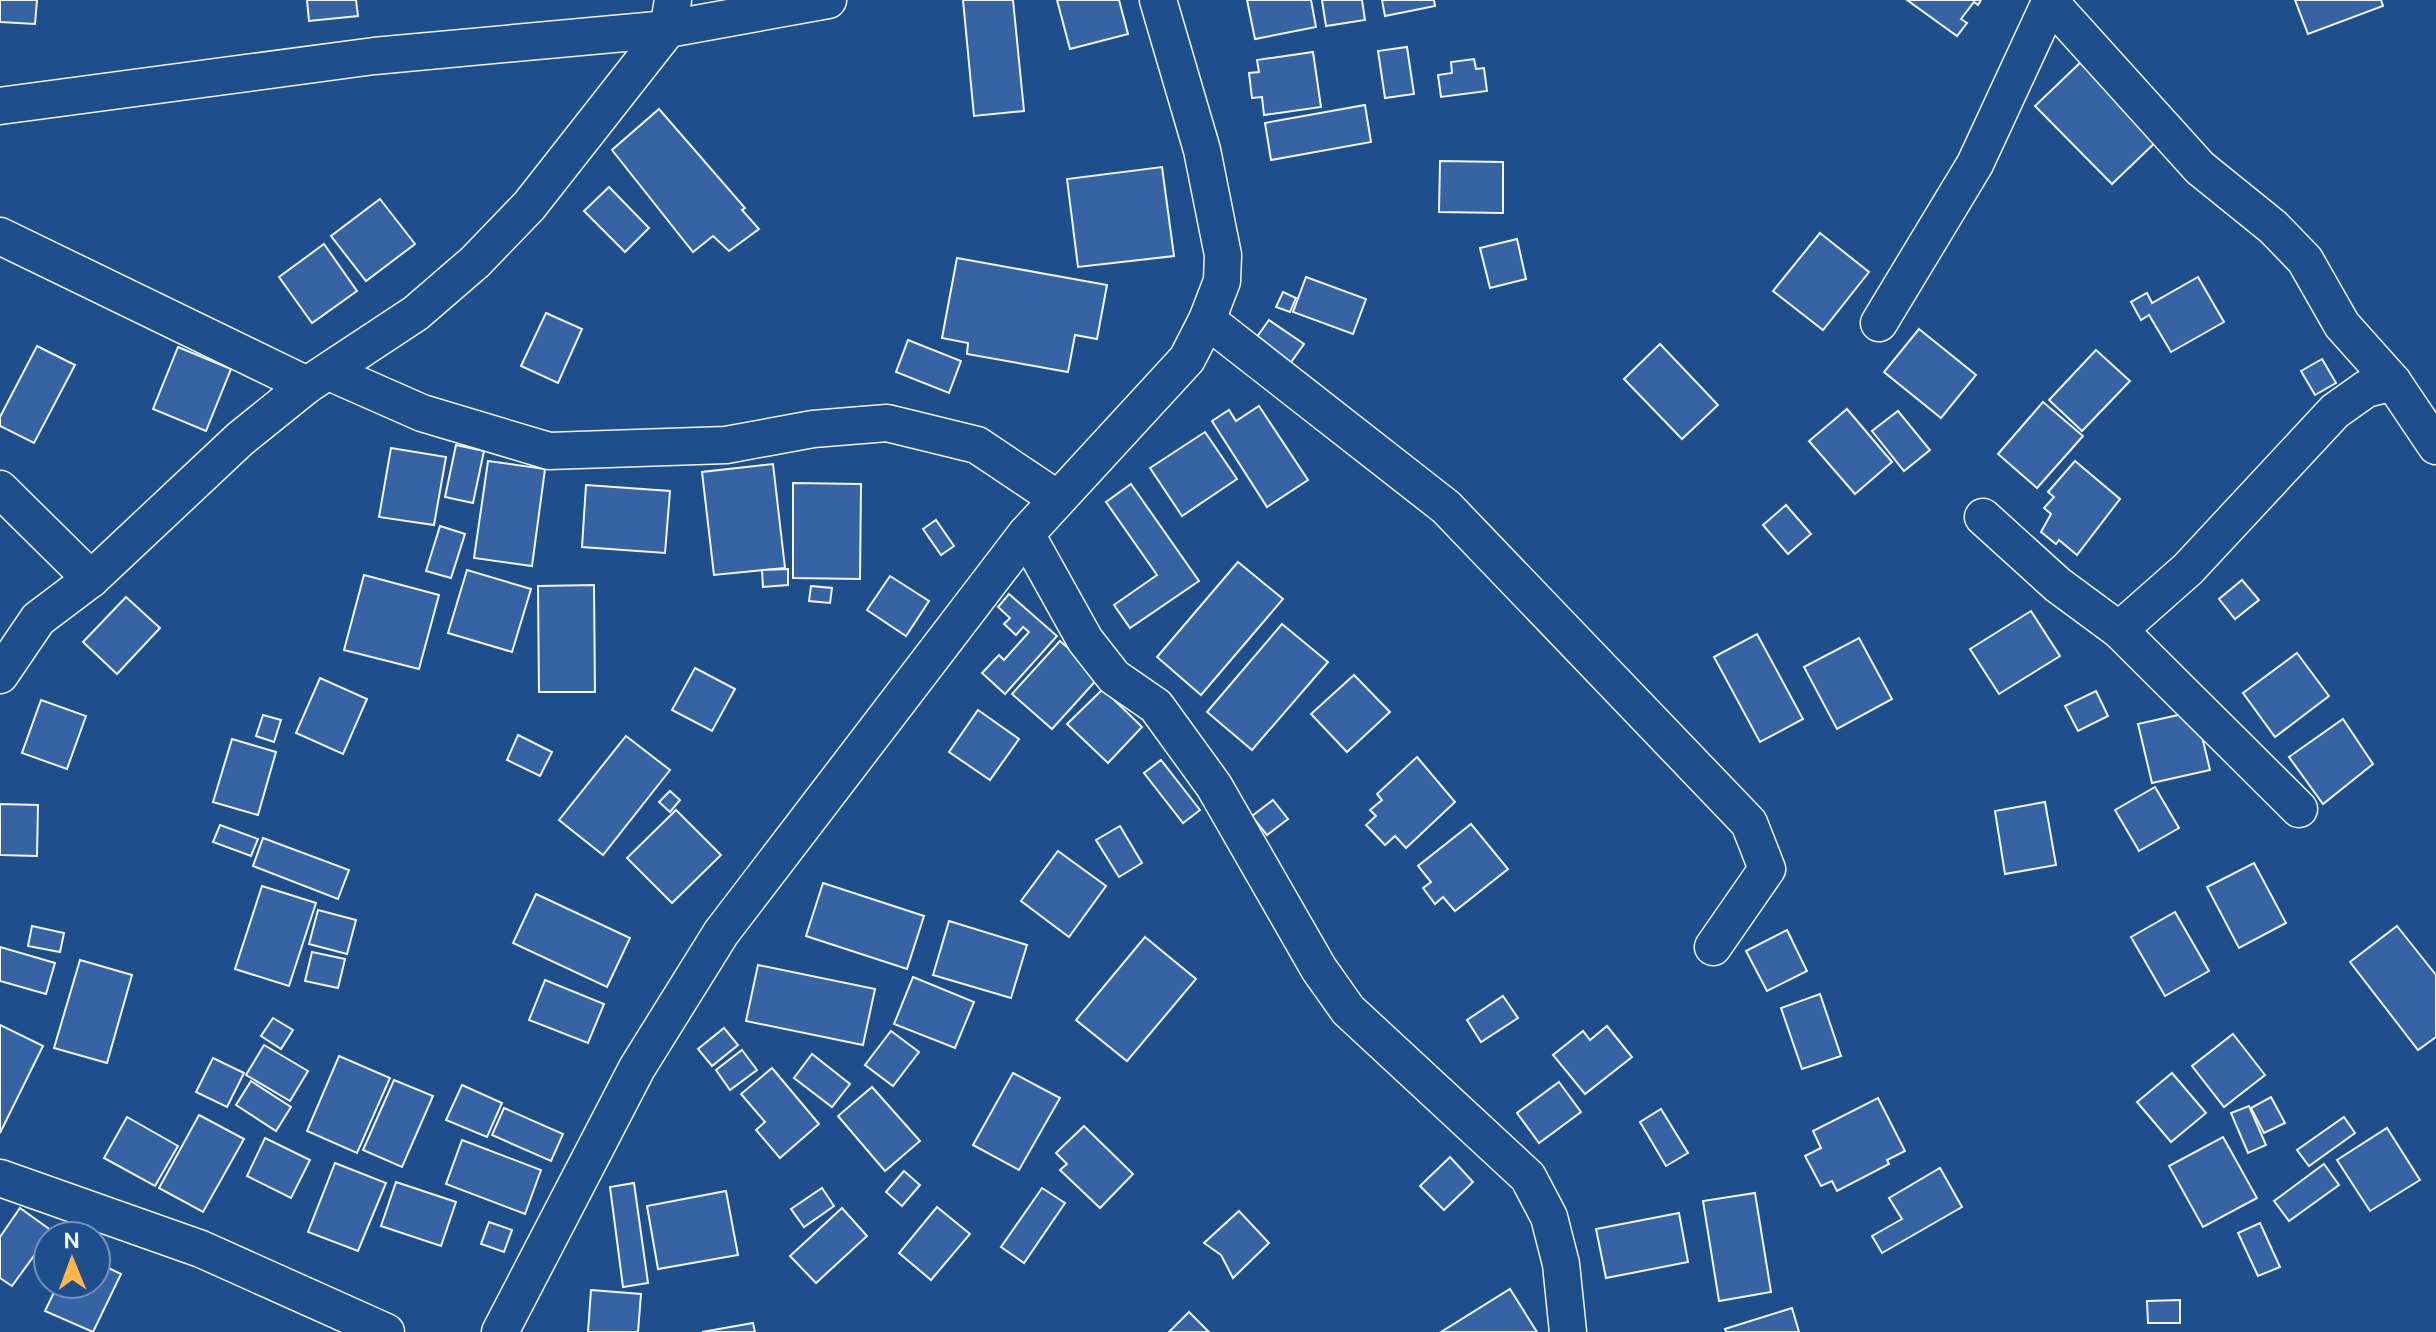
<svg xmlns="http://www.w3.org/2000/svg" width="2436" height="1332" font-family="'DM Sans',sans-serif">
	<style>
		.building { fill: #3563a3; stroke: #f2f6ff; stroke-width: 2 }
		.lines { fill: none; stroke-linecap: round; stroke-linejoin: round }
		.minor-casing { stroke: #f2f6ff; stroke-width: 39 }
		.minor { stroke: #1f4e8c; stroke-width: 36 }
	</style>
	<rect width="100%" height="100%" fill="#1f4e8c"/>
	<g class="building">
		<polygon points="0,0 37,0 35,24 0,22"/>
		<polygon points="307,0 356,0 358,16 309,21"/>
		<polygon points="963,0 1013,0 1024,111 974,116"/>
		<polygon points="1057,0 1119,0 1128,34 1070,49"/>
		<polygon points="1247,0 1311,0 1316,27 1255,39"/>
		<polygon points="1322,0 1362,0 1365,20 1326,26"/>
		<polygon points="1382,0 1434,0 1435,6 1385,16"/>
		<polygon points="1907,0 1981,0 1978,5 1974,2 1961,19 1967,23 1957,36"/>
		<polygon points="2295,0 2381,0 2383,6 2308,34"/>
		<polygon points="1407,47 1414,94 1385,98 1378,51"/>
		<polygon points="1313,52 1321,107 1264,115 1262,97 1252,98 1249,73 1259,72 1257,60"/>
		<polygon points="1474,59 1476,69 1484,68 1487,91 1441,97 1438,75 1452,73 1451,62"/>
		<polygon points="2083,60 2160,138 2112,184 2035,106"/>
		<polygon points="1365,105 1371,142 1271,160 1265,123"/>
		<polygon points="659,109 745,208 742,210 759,229 729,251 713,236 693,252 612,150"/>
		<polygon points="1440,161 1503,162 1503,213 1439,212"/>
		<polygon points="1162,167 1174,256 1078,267 1067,179"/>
		<polygon points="609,187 649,228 625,252 584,211"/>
		<polygon points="380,199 415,244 366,281 331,236"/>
		<polygon points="1820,233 1869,272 1823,330 1773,291"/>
		<polygon points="1517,239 1526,279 1490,288 1480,248"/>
		<polygon points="324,244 357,291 312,323 279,277"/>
		<polygon points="957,258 1107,285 1097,339 1075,335 1068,372 967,354 968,343 942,338"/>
		<polygon points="1306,277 1366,299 1353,334 1293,312"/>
		<polygon points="2198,277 2224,322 2171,352 2149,315 2141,320 2131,302 2147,293 2152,303"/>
		<polygon points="1283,292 1296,298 1290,312 1276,307"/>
		<polygon points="546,313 582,329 558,383 521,366"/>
		<polygon points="1269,320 1304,344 1289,365 1254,341"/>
		<polygon points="1919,329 1976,375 1941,418 1884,372"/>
		<polygon points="908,340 961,361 949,393 896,372"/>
		<polygon points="1660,344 1718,405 1682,439 1624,379"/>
		<polygon points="37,346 75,365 34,443 0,426 0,417"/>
		<polygon points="178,347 231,369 206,431 153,409"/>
		<polygon points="2096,350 2130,381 2082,431 2049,400"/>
		<polygon points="2322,359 2336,383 2315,395 2301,371"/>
		<polygon points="2043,402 2083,436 2037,488 1998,454"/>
		<polygon points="1259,406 1308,480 1267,507 1212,421 1229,410 1236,421"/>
		<polygon points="1847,409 1892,462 1855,494 1809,441"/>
		<polygon points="1898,411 1930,450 1904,471 1872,431"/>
		<polygon points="1205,432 1237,479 1182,516 1150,468"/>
		<polygon points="456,445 484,451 473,503 445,497"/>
		<polygon points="391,448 446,457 434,525 379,517"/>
		<polygon points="488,461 545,469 532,566 474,558"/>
		<polygon points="2075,461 2120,499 2077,555 2059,540 2056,544 2041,532 2051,514 2044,508 2054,497 2048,492"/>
		<polygon points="773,464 785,568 714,575 702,472"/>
		<polygon points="793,483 861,484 860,579 793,578"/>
		<polygon points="1131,484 1199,581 1130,628 1114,605 1157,575 1106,502"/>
		<polygon points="586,485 670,491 665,553 582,547"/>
		<polygon points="1786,505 1811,534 1788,554 1763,525"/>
		<polygon points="936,520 954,546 941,555 923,529"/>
		<polygon points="440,526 465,534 451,578 426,571"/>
		<polygon points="1238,562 1283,599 1201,695 1157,657"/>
		<polygon points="788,569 788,585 763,587 762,570"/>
		<polygon points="467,570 531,589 512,652 448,633"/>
		<polygon points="364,575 439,595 419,669 344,650"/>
		<polygon points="890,576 929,601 906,636 867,610"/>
		<polygon points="2242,580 2259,600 2235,619 2219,599"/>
		<polygon points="594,585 595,692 539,692 538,586"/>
		<polygon points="811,586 832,588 830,603 809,601"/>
		<polygon points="1009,594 1057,636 1005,694 982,673 999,655 1004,660 1029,632 1023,627 1016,635 1004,624 1010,618 998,607"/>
		<polygon points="126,597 160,628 117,674 83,642"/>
		<polygon points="2031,611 2060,656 1999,694 1970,649"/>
		<polygon points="1282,624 1328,662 1252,750 1207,712"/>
		<polygon points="1757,634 1803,719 1760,742 1714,657"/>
		<polygon points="1859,638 1892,699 1837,729 1804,667"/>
		<polygon points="1060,641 1100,676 1052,729 1012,694"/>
		<polygon points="2297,653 2329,696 2275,737 2243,693"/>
		<polygon points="695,668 735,689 712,731 672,710"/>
		<polygon points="1354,675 1390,712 1347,752 1311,714"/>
		<polygon points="320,678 367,699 343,754 296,733"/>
		<polygon points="1103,689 1142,727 1108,763 1067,724"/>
		<polygon points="2096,691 2108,716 2078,731 2065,706"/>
		<polygon points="41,700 86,716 67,769 22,753"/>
		<polygon points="978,710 1019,739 990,780 949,752"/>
		<polygon points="2196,711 2210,770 2152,783 2138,724"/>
		<polygon points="263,715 281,720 274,742 256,736"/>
		<polygon points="2343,719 2373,764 2323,804 2289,757"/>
		<polygon points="518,735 552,752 540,776 507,760"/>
		<polygon points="626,736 670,770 603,855 559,820"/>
		<polygon points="232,739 276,752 258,815 213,802"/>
		<polygon points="1417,757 1455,802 1406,848 1395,836 1385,845 1366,825 1376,816 1370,810 1382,800 1377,794"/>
		<polygon points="1161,760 1200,810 1183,823 1144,773"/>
		<polygon points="2155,787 2179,828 2139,851 2115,810"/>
		<polygon points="670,791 680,800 670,812 659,802"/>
		<polygon points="1273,800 1288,819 1267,835 1252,816"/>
		<polygon points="2045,802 2056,865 2005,874 1995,811"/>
		<polygon points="0,804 38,805 37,856 0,855"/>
		<polygon points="676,810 721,855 672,903 627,858"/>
		<polygon points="1471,824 1508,869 1455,911 1443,897 1435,904 1423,888 1431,882 1418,866"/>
		<polygon points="220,825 258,839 251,856 213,842"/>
		<polygon points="1120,826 1142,863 1119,877 1096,840"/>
		<polygon points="263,838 349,870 338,899 253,866"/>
		<polygon points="1058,851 1106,886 1069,937 1021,901"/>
		<polygon points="2254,863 2286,923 2239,948 2207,887"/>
		<polygon points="823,883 924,916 907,969 806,936"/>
		<polygon points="262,886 316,903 289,986 235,969"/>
		<polygon points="536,894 630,938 607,987 513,943"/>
		<polygon points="318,910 356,920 347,954 309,944"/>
		<polygon points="2175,912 2209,971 2165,996 2131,937"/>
		<polygon points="949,921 1027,945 1011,998 933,975"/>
		<polygon points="32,926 64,933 60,952 28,946"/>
		<polygon points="2397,926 2436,975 2436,1037 2418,1050 2350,962"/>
		<polygon points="1787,930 1807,971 1767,991 1746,951"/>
		<polygon points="1145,937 1196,979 1127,1061 1076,1020"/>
		<polygon points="0,947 55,963 46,994 0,981"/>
		<polygon points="312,952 345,959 338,988 305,981"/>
		<polygon points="80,960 132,975 107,1063 54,1048"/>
		<polygon points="758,965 875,989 863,1045 746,1021"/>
		<polygon points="913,977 974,1002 955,1048 894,1024"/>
		<polygon points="545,980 604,1004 588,1043 529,1020"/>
		<polygon points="1820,994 1841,1056 1802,1069 1781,1008"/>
		<polygon points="1503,996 1518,1018 1481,1042 1467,1020"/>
		<polygon points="273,1018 293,1030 281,1049 261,1036"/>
		<polygon points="0,1025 43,1046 0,1133"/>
		<polygon points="1607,1026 1632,1057 1585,1094 1553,1055 1583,1031 1590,1040"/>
		<polygon points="724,1028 738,1045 712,1066 698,1049"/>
		<polygon points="891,1031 919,1052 893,1086 865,1065"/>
		<polygon points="2233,1034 2265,1075 2224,1107 2192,1066"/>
		<polygon points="264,1045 308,1071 290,1101 246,1075"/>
		<polygon points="742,1050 757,1070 730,1090 716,1070"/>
		<polygon points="812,1054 850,1084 832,1107 794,1078"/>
		<polygon points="339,1056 390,1078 357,1153 307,1131"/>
		<polygon points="213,1058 244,1073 227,1107 196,1092"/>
		<polygon points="772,1068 819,1124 780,1158 756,1130 765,1122 741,1094"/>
		<polygon points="1013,1073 1060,1098 1019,1170 973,1145"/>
		<polygon points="2172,1073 2206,1113 2171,1142 2137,1102"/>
		<polygon points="394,1080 433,1096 402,1167 363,1150"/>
		<polygon points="251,1081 291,1107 276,1131 236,1105"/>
		<polygon points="1559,1082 1581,1112 1539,1143 1517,1113"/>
		<polygon points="462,1085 502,1103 487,1137 446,1120"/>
		<polygon points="872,1087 920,1141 885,1171 838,1116"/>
		<polygon points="2271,1097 2285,1123 2264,1133 2251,1108"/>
		<polygon points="1878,1098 1905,1151 1887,1160 1889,1164 1837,1191 1832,1181 1821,1186 1805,1156 1821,1148 1813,1131"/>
		<polygon points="2249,1106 2266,1145 2248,1153 2231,1113"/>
		<polygon points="504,1108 563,1134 551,1161 492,1135"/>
		<polygon points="1661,1109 1688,1153 1666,1166 1640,1122"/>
		<polygon points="199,1115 244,1139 203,1212 159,1188"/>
		<polygon points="127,1117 178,1146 155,1186 104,1158"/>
		<polygon points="2344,1117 2355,1133 2309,1166 2297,1150"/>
		<polygon points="1084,1126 1133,1174 1100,1208 1060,1170 1067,1164 1056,1153"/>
		<polygon points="2387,1128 2420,1180 2370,1211 2337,1160"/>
		<polygon points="2223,1137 2257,1198 2203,1227 2169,1166"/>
		<polygon points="265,1138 310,1160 291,1198 247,1176"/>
		<polygon points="462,1140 541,1170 525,1214 446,1184"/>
		<polygon points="1450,1157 1473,1182 1444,1210 1420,1186"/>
		<polygon points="335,1163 386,1183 358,1251 308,1232"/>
		<polygon points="2324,1164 2339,1185 2289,1221 2274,1201"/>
		<polygon points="1940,1168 1962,1207 1882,1253 1872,1236 1902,1219 1889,1198"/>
		<polygon points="904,1171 920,1185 902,1206 886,1192"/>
		<polygon points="396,1182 456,1202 441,1246 381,1226"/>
		<polygon points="634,1183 648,1283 623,1287 610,1187"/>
		<polygon points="822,1188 834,1206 804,1227 791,1209"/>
		<polygon points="1042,1188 1065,1203 1024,1263 1001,1247"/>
		<polygon points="726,1191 738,1255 658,1269 647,1206"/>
		<polygon points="1755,1193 1771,1292 1719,1301 1703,1201"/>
		<polygon points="937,1207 970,1234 931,1280 899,1253"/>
		<polygon points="20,1208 52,1231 12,1286 0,1278 0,1237"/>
		<polygon points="842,1208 867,1236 816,1283 790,1256"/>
		<polygon points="1239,1211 1269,1243 1233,1278 1221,1255 1204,1243"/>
		<polygon points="1679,1213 1688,1262 1606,1278 1596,1229"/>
		<polygon points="489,1222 512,1230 504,1252 481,1244"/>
		<polygon points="2260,1223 2280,1267 2258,1276 2238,1233"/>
		<polygon points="96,1262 121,1274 93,1332 45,1311 58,1284 96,1284"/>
		<polygon points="1510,1289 1537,1332 1441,1332"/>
		<polygon points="591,1290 641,1294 638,1332 588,1332"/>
		<polygon points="2180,1300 2180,1323 2148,1323 2147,1301"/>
		<polygon points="1792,1308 1799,1332 1726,1332 1725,1329"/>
		<polygon points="1189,1312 1209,1332 1169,1332"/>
		<polygon points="753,1323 755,1332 702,1332"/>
	</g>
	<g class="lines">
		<g class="minor-casing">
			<g id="minor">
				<polyline points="2050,2 2200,168 2273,227 2305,260 2342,325 2393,382 2436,446"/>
				<polyline points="0,106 374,56 668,29 828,0"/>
				<polyline points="0,236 307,385"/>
				<polyline points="1207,320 1446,507 1749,823 1767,869 1713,947"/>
				<polyline points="1879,323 1975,164 2051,0"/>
				<polyline points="329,372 422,413 549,451 726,445 813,429 887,423 977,445 1056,498"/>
				<polyline points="0,489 91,579"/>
				<polyline points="1983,517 2058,585 2119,630 2299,809"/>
				<polyline points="1026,534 1085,640 1114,677 1156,706 1214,786 1319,969 1348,1010 1528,1177 1549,1217 1561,1264 1568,1332"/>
				<polyline points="2119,630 2188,569 2335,411 2366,389 2393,382"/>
				<polyline points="0,675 38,619 91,579 240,439 307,385 416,313 475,262 529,206 668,29 673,0"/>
				<polyline points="0,1178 201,1249 386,1332"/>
				<polyline points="500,1332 637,1068 721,933 1026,534 1187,359 1207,320 1222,281 1223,255 1202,150 1158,0"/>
			</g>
		</g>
		<use href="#minor" class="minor"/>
	</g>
	<g transform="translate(72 1260) rotate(359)"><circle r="38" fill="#1f4e8c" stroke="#7391ba" stroke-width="2"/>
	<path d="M0-6L14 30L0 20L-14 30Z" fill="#ffb74d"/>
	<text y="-12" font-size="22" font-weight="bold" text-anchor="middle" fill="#f2f6ff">N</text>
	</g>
</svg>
